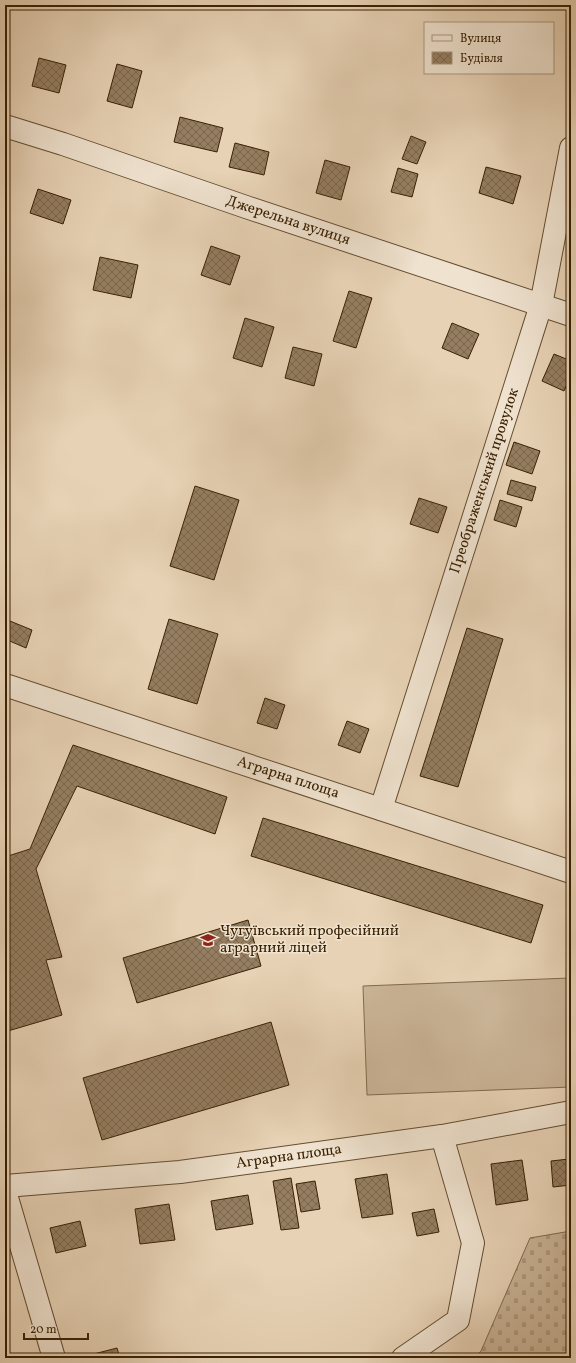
<svg xmlns="http://www.w3.org/2000/svg" width="576" height="1363" font-family="Vollkorn,serif">
	<style>
		.cemetery { fill: url(#cemetery-stones); stroke: #826a4d }
		.pitch { fill: #cab497; stroke: #826a4d }
		.building { fill: url(#building-cross-hatch); stroke: #3a2103 }
		.lines { fill: none; stroke-linecap: round; stroke-linejoin: round }
		.minor-casing { stroke: #654d30; stroke-width: 24 }
		.minor { stroke: #efe2cf; stroke-width: 22 }
		.labels { text-anchor: middle; dominant-baseline: central; stroke-width: 3; stroke-linejoin: round; paint-order: stroke }
		.street-label { font-size: 15px; fill: #3a2103; stroke: #efe2cf }
		.poi-label { font-size: 15px; fill: #3a2103; stroke: #efe2cf; text-anchor: start }
	</style>
	<defs>
		<pattern id="cemetery-stones" width="16" height="16" patternUnits="userSpaceOnUse"><rect width="16" height="16" fill="#cab497"/><path d="M2 7V4a2 2 0 0 1 4 0v3zM10 15v-3a2 2 0 0 1 4 0v3z" fill="#ae9a80"/></pattern>
		<pattern id="building-cross-hatch" width="8" height="8" patternUnits="userSpaceOnUse"><rect width="8" height="8" fill="#947d60"/><path d="M0 0l8 8M0 8l8-8" fill="none" stroke="#7a664d"/></pattern>
	</defs>
	<rect width="100%" height="100%" fill="#e7d2b5"/>
	<filter id="stains"><feTurbulence type="fractalNoise" baseFrequency=".005" numOctaves="4"/><feColorMatrix values="0 0 0 0 .2 0 0 0 0 .09 0 0 0 0 .02 0 0 0 .5 -.17"/></filter>
	<radialGradient id="worn" r=".72"><stop offset=".6" stop-color="#630" stop-opacity="0"/><stop offset="1" stop-color="#630" stop-opacity=".3"/></radialGradient>
	<polygon class="cemetery" points="571,1231 571,1358 475,1358 481,1351 530,1238"/>
	<polygon class="pitch" points="570,978 571,1087 367,1095 363,986"/>
	<g class="building">
		<polygon points="39,58 66,65 59,93 32,86"/>
		<polygon points="117,64 142,71 132,108 107,101"/>
		<polygon points="180,117 223,128 217,152 174,142"/>
		<polygon points="411,136 426,142 417,164 402,159"/>
		<polygon points="235,143 269,152 264,175 229,167"/>
		<polygon points="325,160 350,167 341,200 316,193"/>
		<polygon points="486,167 521,176 513,204 479,193"/>
		<polygon points="398,168 418,174 412,197 391,192"/>
		<polygon points="38,189 71,200 63,224 30,213"/>
		<polygon points="211,246 240,256 230,285 201,275"/>
		<polygon points="100,257 138,265 131,298 93,290"/>
		<polygon points="349,291 372,298 356,348 333,341"/>
		<polygon points="245,318 274,327 262,367 233,358"/>
		<polygon points="452,323 479,334 468,359 442,348"/>
		<polygon points="293,347 322,354 314,386 285,378"/>
		<polygon points="554,354 571,361 571,375 564,391 542,381"/>
		<polygon points="514,442 540,451 532,474 506,465"/>
		<polygon points="511,480 536,487 532,501 507,494"/>
		<polygon points="195,486 239,500 214,580 170,566"/>
		<polygon points="419,498 447,507 438,533 410,524"/>
		<polygon points="500,500 522,507 516,527 494,520"/>
		<polygon points="5,619 32,630 26,648 5,639"/>
		<polygon points="169,619 218,634 197,704 148,689"/>
		<polygon points="467,628 503,639 458,787 420,776"/>
		<polygon points="265,698 285,705 277,729 257,723"/>
		<polygon points="347,721 369,729 360,753 338,745"/>
		<polygon points="73,745 227,797 215,834 77,786 36,869 62,957 46,960 62,1015 8,1031 5,1021 5,857 30,849"/>
		<polygon points="263,818 543,905 531,943 251,856"/>
		<polygon points="248,920 261,966 137,1003 123,958"/>
		<polygon points="271,1022 289,1085 102,1140 83,1078"/>
		<polygon points="569,1159 571,1185 553,1187 551,1161"/>
		<polygon points="522,1160 528,1200 496,1205 491,1164"/>
		<polygon points="387,1174 393,1214 362,1218 355,1179"/>
		<polygon points="291,1178 299,1228 281,1230 273,1181"/>
		<polygon points="315,1181 320,1209 301,1212 296,1184"/>
		<polygon points="248,1195 253,1224 216,1230 211,1201"/>
		<polygon points="169,1204 175,1240 140,1244 135,1209"/>
		<polygon points="434,1209 439,1232 417,1236 412,1213"/>
		<polygon points="80,1221 86,1246 56,1253 50,1228"/>
		<polygon points="117,1348 120,1358 86,1358 86,1356"/>
	</g>
	<g class="lines">
		<g class="minor-casing">
			<g id="minor">
				<polyline points="5,126 63,144 246,207 571,315"/>
				<polyline points="5,685 571,872"/>
				<polyline points="381,809 541,305 571,148"/>
				<polyline points="5,1186 180,1172 442,1136 571,1112"/>
				<polyline points="5,1191 54,1358"/>
				<polyline points="403,1358 458,1320 473,1243 442,1136"/>
			</g>
		</g>
		<use href="#minor" class="minor"/>
	</g>
	<defs>
		<g id="school-bare" transform="scale(1.2)"><path d="M0-5L7-2L0 1L-7-2ZM-4 1L0 2.5L4 1V4Q0 6-4 4Z" fill="#8f2418" stroke="#efe2cf" stroke-width="2.5" paint-order="stroke"/></g>
	</defs>
	<g fill-rule="evenodd">
		<use href="#school-bare" x="208" y="940"/>
	</g>
	<g class="labels">
		<g class="street-label">
			<text transform="translate(288 221) rotate(18)">Джерельна вулиця</text>
			<text transform="translate(485 481) rotate(-72)">Преображенський провулок</text>
			<text transform="translate(288 778) rotate(18)">Аграрна площа</text>
			<text transform="translate(289 1157) rotate(-8)">Аграрна площа</text>
		</g>
		<g class="poi-label">
			<text x="220" y="931">Чугуївський професійний<tspan x="220" dy="17">аграрний ліцей</tspan></text>
		</g>
	</g>
	<rect width="576" height="1363" fill="none" stroke="#e7d2b5" stroke-width="20"/>
	<rect x="6" y="6" width="564" height="1351" fill="none" stroke="#3a2103" stroke-width="2"/>
	<rect x="10" y="10" width="556" height="1343" fill="none" stroke="#3a2103"/>
	<rect x="424" y="22" width="130" height="52" fill="#efe2cf" stroke="#a7957d"/>
	<rect x="432" y="35" width="20" height="6" fill="#efe2cf" stroke="#a7957d"/>
	<text x="460" y="42" font-size="12" fill="#3a2103">Вулиця</text>
	<rect x="432" y="52" width="20" height="12" fill="url(#building-cross-hatch)" stroke="#a7957d"/>
	<text x="460" y="62" font-size="12" fill="#3a2103">Будівля</text>
	<path d="M24 1333v6h64v-6" fill="none" stroke="#3a2103" stroke-width="2"/>
	<text x="30" y="1333" font-size="12" fill="#3a2103" stroke="#efe2cf" stroke-width="3" paint-order="stroke">20 m</text>
	<rect width="100%" height="100%" filter="url(#stains)"/>
	<rect width="100%" height="100%" fill="url(#worn)"/>
</svg>
